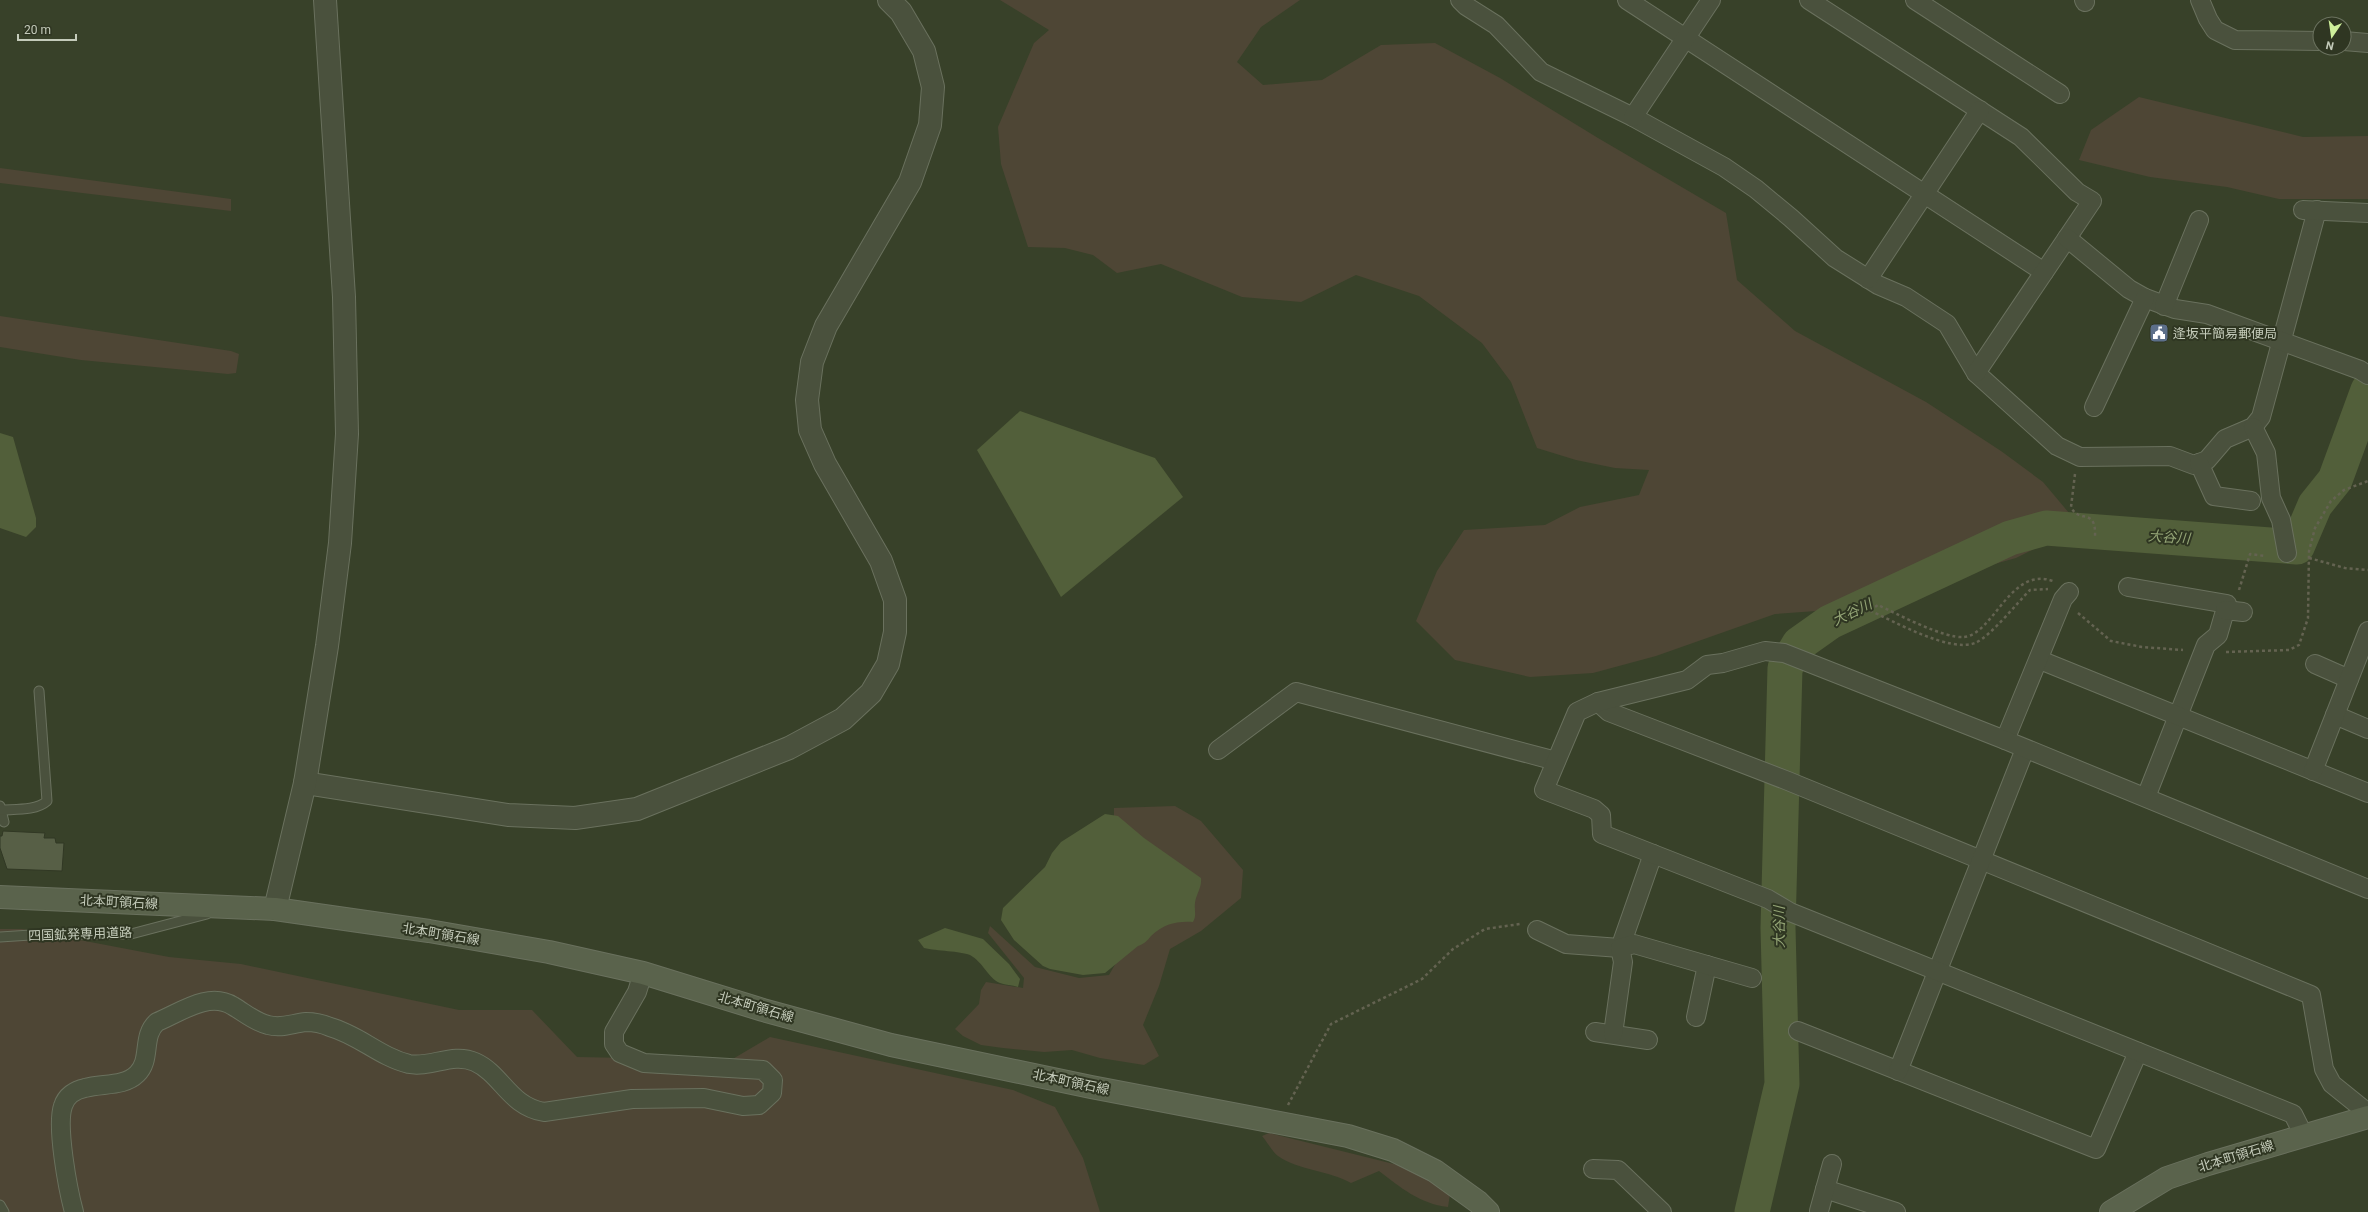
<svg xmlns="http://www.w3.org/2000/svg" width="2368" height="1212" font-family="Roboto,'Noto Sans JP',sans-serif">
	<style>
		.green { fill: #4e4635 }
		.water { fill: #525f3a }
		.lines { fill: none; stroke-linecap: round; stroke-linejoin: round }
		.river { stroke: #525f3a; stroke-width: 35 }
		.building { fill: #575f46; stroke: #313824 }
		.service-casing { stroke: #6a715e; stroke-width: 11 }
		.minor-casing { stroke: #6a715e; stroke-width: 20 }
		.tertiary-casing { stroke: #6a715e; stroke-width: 24 }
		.secondary-casing { stroke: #6a715e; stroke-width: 24 }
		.path { stroke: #646351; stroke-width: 2.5; stroke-dasharray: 3 3; stroke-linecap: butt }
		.service { stroke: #4a513d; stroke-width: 9 }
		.minor { stroke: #4a513d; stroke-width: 18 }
		.tertiary { stroke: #4a513d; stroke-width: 22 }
		.secondary { stroke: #5a634c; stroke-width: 22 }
		.labels { text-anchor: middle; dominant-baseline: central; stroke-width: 4; stroke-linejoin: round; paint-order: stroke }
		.poi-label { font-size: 13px; fill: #c4cbba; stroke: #2f3622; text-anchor: start }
		.street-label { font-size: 13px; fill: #c4cbba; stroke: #2f3622 }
		.water-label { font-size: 14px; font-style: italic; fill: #95a677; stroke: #2f3622 }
	</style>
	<rect width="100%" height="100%" fill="#384129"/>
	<g class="green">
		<polygon points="1000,0 1300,0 1261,27 1237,62 1263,85 1322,80 1381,45 1435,43 1500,78 1598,138 1726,213 1737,280 1795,331 1926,402 2001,451 2043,482 2080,526 2016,558 1901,590 1844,609 1775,614 1656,656 1593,673 1530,677 1455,660 1416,621 1437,571 1464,530 1545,525 1580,507 1639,495 1649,470 1615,468 1576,460 1537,448 1511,382 1482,343 1419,296 1356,275 1301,302 1242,297 1161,264 1117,273 1093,255 1065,248 1028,247 1001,164 998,127 1034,43 1049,30"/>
		<polygon points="2139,97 2303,137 2368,136 2368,199 2279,199 2227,187 2150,177 2079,160 2091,130"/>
		<polygon points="0,168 231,199 231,211 0,183"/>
		<polygon points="0,316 231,351 239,354 236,373 228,374 81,360 0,347"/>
		<polygon points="1175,806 1201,821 1243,870 1241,898 1201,931 1170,949 1159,986 1143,1025 1159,1056 1144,1065 1100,1058 1072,1050 1044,1052 1003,1048 981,1045 963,1036 955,1029 979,1004 981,990 986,982 1023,988 1024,978 988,933 990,926 1035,967 1079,978 1109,975 1124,949 1114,828 1114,808"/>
		<polygon points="0,929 22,929 169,957 241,964 459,1010 532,1010 577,1057 731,1060 770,1037 1013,1090 1055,1107 1083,1158 1100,1212 0,1212"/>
		<path d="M1269 1133 1410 1168 1450 1194 1448 1207C1420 1204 1400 1187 1379 1171L1351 1183C1328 1170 1300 1171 1278 1156 1272 1151 1267 1142 1262 1136Z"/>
	</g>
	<g class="water">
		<polygon points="1020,411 1155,458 1183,497 1061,597 977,450"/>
		<polygon points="0,433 13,437 36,518 36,527 26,537 0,528"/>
		<path d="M1105 814 1118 816 1144 838 1201 878C1202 888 1196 894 1195 903 1194 910 1197 915 1193 922 1176 921 1164 924 1151 936 1147 941 1144 944 1138 946L1105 973 1083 975 1050 969 1043 966 1014 940 1001 920 1003 908 1045 867 1052 853 1061 842Z"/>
		<path d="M945 928 983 939 1009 964 1020 979 1018 987C1012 985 1005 985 1000 983 988 978 983 962 970 955 960 951 937 951 924 948L918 940Z"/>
	</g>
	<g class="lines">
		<polyline class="river" points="1752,1212 1782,1084 1778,928 1785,668 1799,644 1830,622 2010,538 2046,528 2297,547 2315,505 2335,480 2368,390"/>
	</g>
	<polygon class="building" points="3,831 45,833 44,838 55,838 56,843 64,843 62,871 7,869 0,848 0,836 2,836"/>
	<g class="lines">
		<g class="service-casing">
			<g id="service">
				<polyline points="0,806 4,822"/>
				<path d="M1 810C15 809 36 811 47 801L39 691"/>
				<polyline points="0,937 46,934 131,934 207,914"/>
				<polyline points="0,1205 4,1212"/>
			</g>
		</g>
		<g class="minor-casing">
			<g id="minor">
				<polyline points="1460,0 1466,6 1496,25 1541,72 1633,117 1724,167 1756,189 1791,218 1835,258 1878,285 1906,297 1947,324 1976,373 2057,446 2080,457 2170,456 2194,465 2207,460 2225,439 2253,427 2261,417 2317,210"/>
				<polyline points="1627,0 2044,272"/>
				<polyline points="1809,0 2021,137 2077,192 2092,201 1976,373"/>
				<polyline points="1915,0 2060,94"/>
				<polyline points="2084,0 2085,2"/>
				<polyline points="2200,0 2208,19 2215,30 2235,40 2320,41"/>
				<polyline points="2344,41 2368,43"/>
				<polyline points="1633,117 1711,0"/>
				<polyline points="2303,210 2368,213"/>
				<polyline points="2067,238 2129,289 2145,298 2175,309 2207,314 2360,370 2368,375"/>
				<polyline points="1868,279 1980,110"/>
				<polyline points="2164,306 2199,220"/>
				<polyline points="2094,407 2145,298"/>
				<polyline points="2253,427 2266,453 2271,498 2281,520 2287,553"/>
				<polyline points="2199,463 2214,496 2251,501"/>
				<polyline points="2128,587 2227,604 2218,635 2206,645 2146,797"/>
				<polyline points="2225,610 2243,612"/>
				<polyline points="2040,660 2368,793"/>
				<polyline points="2315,664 2349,679"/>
				<polyline points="1598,702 1609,712 1788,781 2311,995 2324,1069 2332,1084 2368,1113"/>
				<polyline points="2335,715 2368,729"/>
				<polyline points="2005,740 2063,599 2069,592"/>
				<polyline points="1218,750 1296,692 1556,761"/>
				<polyline points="2313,771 2368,631"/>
				<polyline points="1537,930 1566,944 1620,948 1653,854"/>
				<polyline points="1696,1017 1707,965"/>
				<polyline points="1798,1031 2096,1149 2138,1052"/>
				<polyline points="1595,1032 1648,1040"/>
				<polyline points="1613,1034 1623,962 1620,948 1634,944 1752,978"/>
				<polyline points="1898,1071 2025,749"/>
				<polyline points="2304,1136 2293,1114 1790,912 1768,899 1602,834 1601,815 1594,809 1544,790 1577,712 1598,702 1687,680 1707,665 1723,663 1765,651 1784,653 2005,740 2368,889"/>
				<polyline points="1593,1169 1618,1170 1662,1212"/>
				<polyline points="1825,1189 1896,1212"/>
				<polyline points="1819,1211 1832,1164"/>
				<path d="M74 1212C68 1190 56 1126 63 1106 66 1096 75 1090 85 1088 102 1083 124 1087 137 1074 152 1060 141 1036 157 1022 181 1012 209 991 233 1006 245 1013 255 1022 268 1025 282 1029 293 1023 306 1022 314 1022 323 1024 330 1027 359 1035 380 1057 409 1064 431 1068 453 1052 475 1062 502 1074 509 1106 544 1112L632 1099 704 1098 743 1106 759 1105 772 1093 773 1080 763 1070 644 1063 620 1053 614 1044V1032L637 992 643 973"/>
			</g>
		</g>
		<g class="tertiary-casing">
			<g id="tertiary">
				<polyline points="305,783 508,815 575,818 637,809 789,748 843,719 871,693 888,664 895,632 895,600 881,561 825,464 810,430 807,400 812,362 826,326 910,182 930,125 933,87 924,51 901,12 889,0"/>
				<polyline points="275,909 305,783 327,646 340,543 347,434 344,297 325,0"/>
			</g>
		</g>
		<g class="secondary-casing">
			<g id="secondary">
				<polyline points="0,897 275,909 429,931 549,952 643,973 763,1010 891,1045 1091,1087 1348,1136 1393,1150 1435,1171 1478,1202 1488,1212"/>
				<polyline points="2111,1212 2167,1178 2208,1164 2368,1117"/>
			</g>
		</g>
		<g class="path">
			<path d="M2075 474 2071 507C2079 524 2096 507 2095 536"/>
			<polyline points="2309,558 2345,568 2368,570"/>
			<polyline points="2239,590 2250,554 2265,556"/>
			<path d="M1870 610 1878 605C1897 614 1945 639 1964 637 1994 634 2010 566 2053 581"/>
			<polyline points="2078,613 2111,641 2142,647 2183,650"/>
			<path d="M1838 625 1869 610C1893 621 1950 653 1975 643 1990 637 2017 603 2030 590L2048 589"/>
			<polyline points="2226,652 2289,650 2299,645 2308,618 2309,551 2315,528 2331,501 2344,490 2368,481"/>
			<polyline points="1288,1105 1331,1024 1422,979 1453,949 1485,929 1520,924"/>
		</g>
		<use href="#service" class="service"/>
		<use href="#minor" class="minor"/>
		<use href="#tertiary" class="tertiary"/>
		<use href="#secondary" class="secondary"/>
	</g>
	<defs>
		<g id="civic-square" transform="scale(1)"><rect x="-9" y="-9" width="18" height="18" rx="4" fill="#5c6f8a" stroke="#2f3622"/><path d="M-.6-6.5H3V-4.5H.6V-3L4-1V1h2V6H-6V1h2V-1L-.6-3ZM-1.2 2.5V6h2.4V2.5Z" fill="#fff"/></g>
	</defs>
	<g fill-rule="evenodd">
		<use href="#civic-square" x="2159" y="333"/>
	</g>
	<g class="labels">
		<g class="poi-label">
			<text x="2173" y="333">逢坂平簡易郵便局</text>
		</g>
		<g class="street-label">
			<text transform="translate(119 902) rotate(3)">北本町領石線</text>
			<text transform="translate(80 934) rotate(-2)">四国鉱発専用道路</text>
			<text transform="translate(441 934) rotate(9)">北本町領石線</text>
			<text transform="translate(756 1007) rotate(16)">北本町領石線</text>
			<text transform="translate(1071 1082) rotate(12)">北本町領石線</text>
			<text transform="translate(2236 1156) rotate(-17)">北本町領石線</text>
		</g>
		<g class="water-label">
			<text transform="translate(2169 537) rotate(4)">大谷川</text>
			<text transform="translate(1852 612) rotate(-26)">大谷川</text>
			<text transform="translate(1779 927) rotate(-90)">大谷川</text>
		</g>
	</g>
	<g transform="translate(2332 36) rotate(193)"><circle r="19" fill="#2f3622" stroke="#6b725f"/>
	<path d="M0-3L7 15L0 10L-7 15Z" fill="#ceef9b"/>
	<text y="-6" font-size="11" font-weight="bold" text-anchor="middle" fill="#c4cbba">N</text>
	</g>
	<path d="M18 34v6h58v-6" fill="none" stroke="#c4cbba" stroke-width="2"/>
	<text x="24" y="34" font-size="12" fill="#c4cbba" stroke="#2f3622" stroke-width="3" paint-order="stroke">20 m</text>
</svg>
